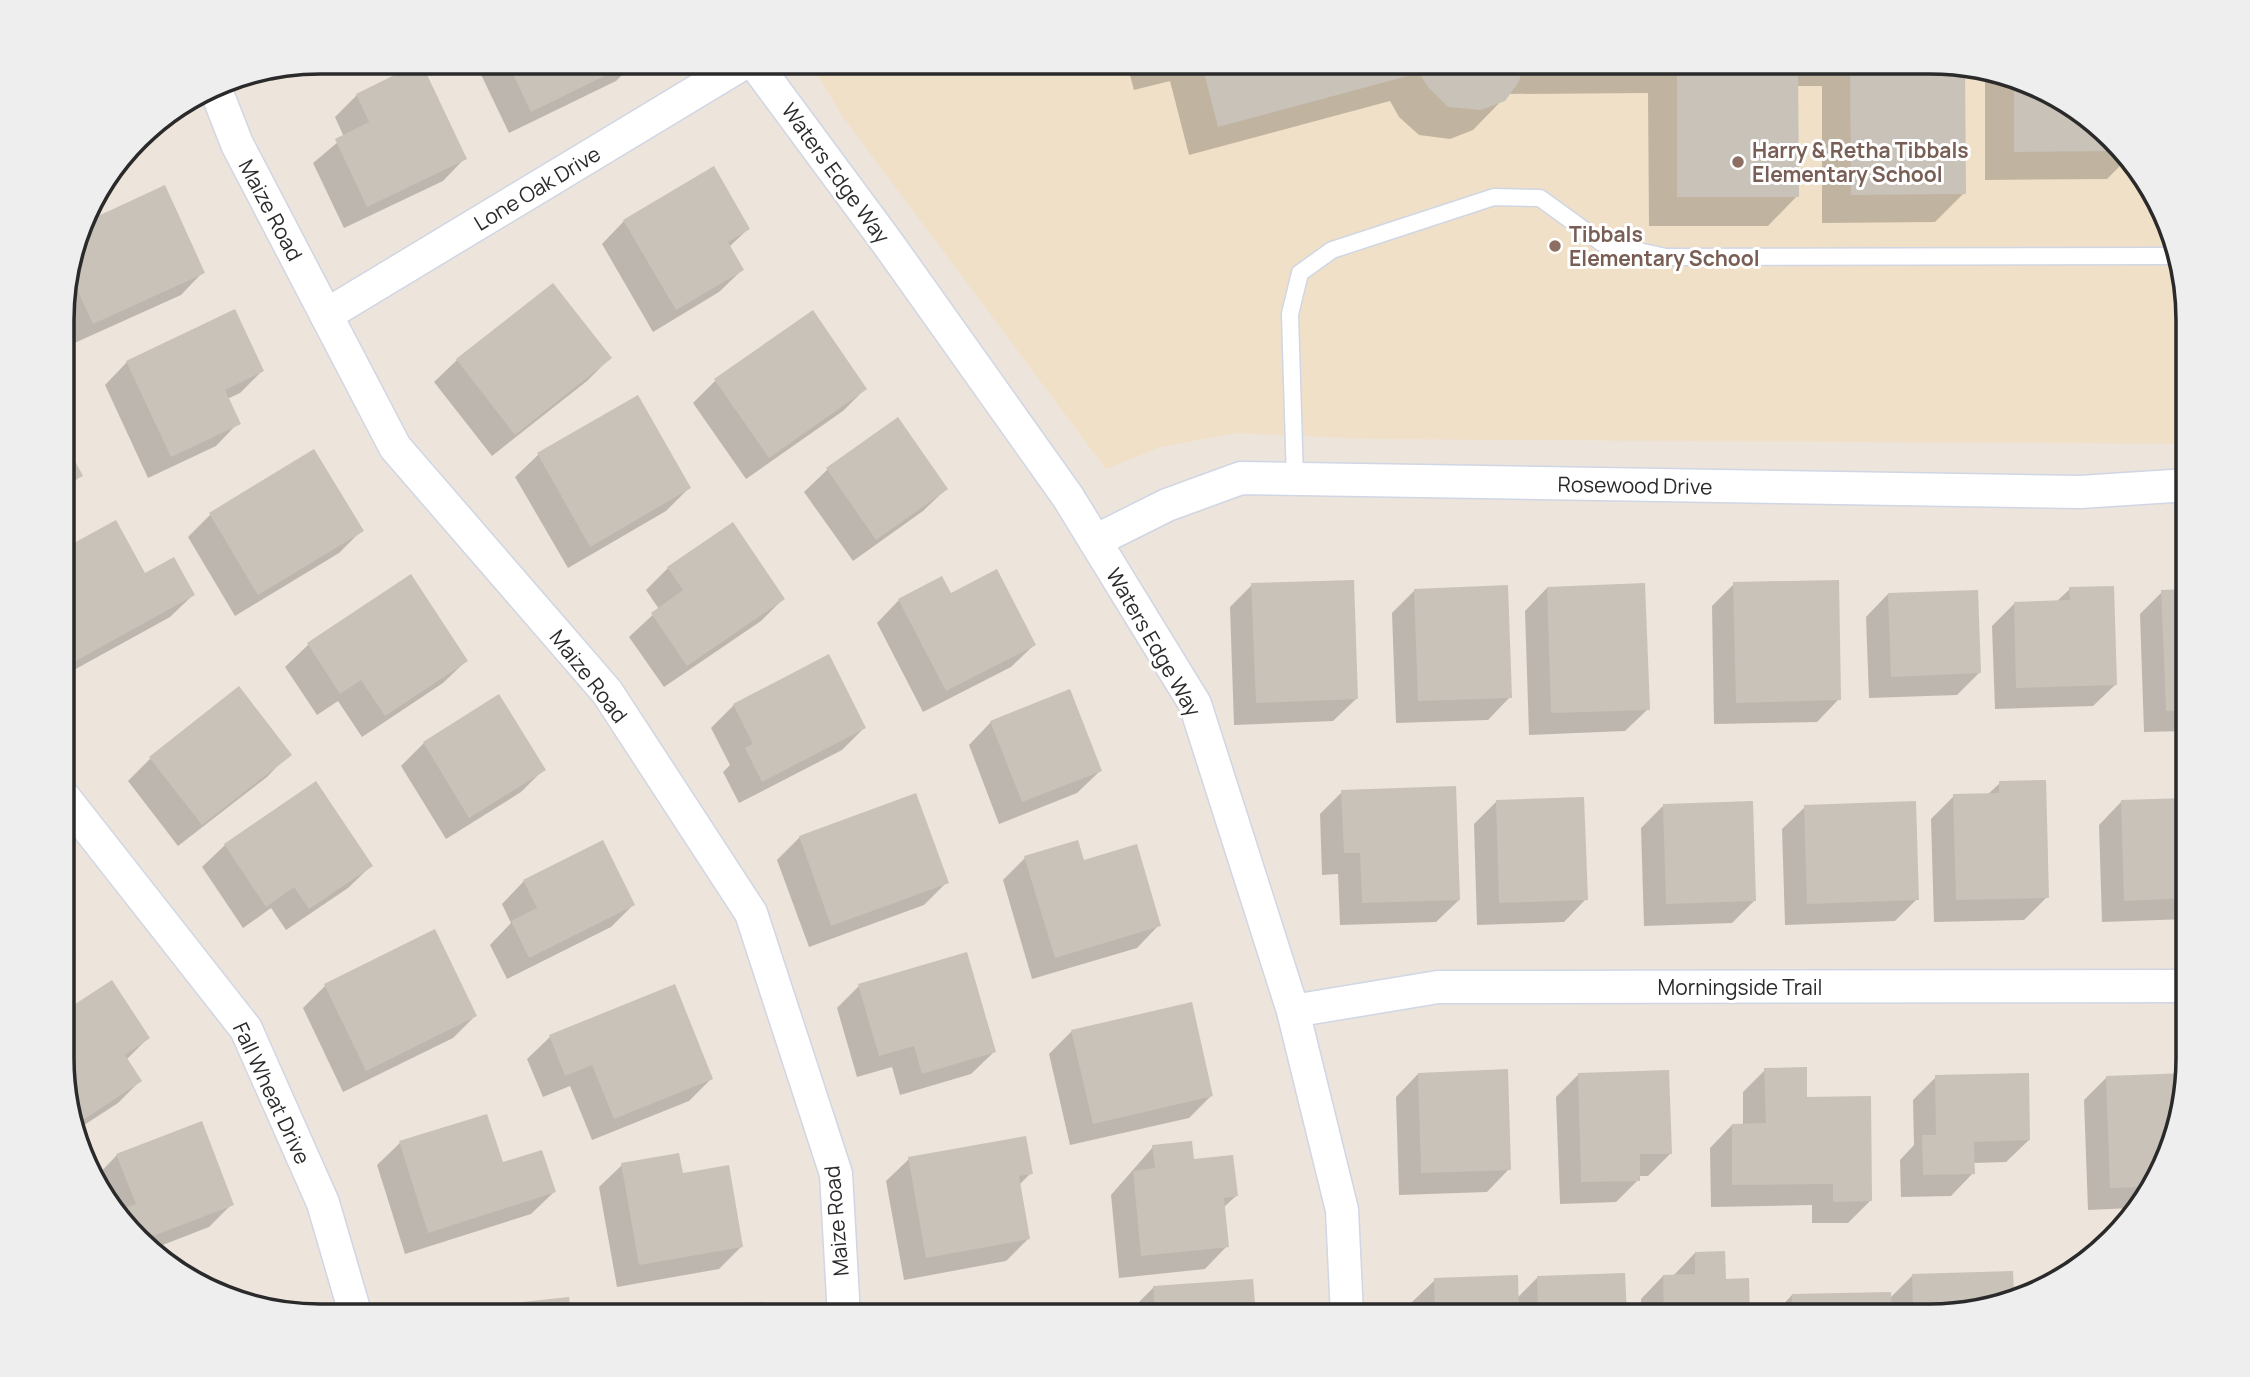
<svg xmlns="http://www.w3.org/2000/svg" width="2250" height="1377" font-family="Manrope,sans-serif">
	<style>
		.education { fill: #f1e0c8 }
		.shadow { fill: #0003 }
		.building { fill: #c8c2b9 }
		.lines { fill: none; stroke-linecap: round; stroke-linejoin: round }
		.service-casing { stroke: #d0d6e4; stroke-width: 19 }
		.minor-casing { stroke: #d0d6e4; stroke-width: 35 }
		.service { stroke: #fff; stroke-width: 16 }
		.minor { stroke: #fff; stroke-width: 32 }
		.education-dot { fill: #8d6e63; stroke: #fff; stroke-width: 2.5 }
		.labels { text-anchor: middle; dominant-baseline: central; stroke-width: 6; stroke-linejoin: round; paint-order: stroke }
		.education-label { font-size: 21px; font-weight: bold; fill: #785e54; stroke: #fff; text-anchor: start }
		.street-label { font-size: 21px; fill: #2a2a2a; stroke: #fff }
		.rim { fill: none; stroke: #2a2a2a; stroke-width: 3.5 }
	</style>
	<rect width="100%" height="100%" fill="#ede4db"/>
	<polygon class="education" points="809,61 1931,61 1998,70 2060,96 2154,190 2188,302 2188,444 1364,439 1236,433 1161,447 1106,469 842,116"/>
	<g class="shadow">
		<polygon points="320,61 333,61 272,81 269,71"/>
		<polygon points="636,61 616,81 509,133 475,62"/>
		<polygon points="1126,61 1931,61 1963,66 1964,193 1935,222 1822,223 1822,86 1797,86 1797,196 1768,226 1649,226 1648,93 1508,94 1473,130 1450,139 1419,135 1399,117 1390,101 1189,155 1170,81 1134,90"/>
		<polygon points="1985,68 1998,70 2060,96 2125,161 2107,179 1985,180"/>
		<polygon points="357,95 465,158 443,181 344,228 313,163 344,137 335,117"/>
		<polygon points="164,187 203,272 181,295 70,345 63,331 63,286 82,225"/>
		<polygon points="624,221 748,229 729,247 742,270 719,292 653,332 602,244"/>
		<polygon points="552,285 610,358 587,381 492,456 434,382 457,360"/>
		<polygon points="127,362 262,371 240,393 227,399 238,423 216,446 148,478 105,385"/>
		<polygon points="715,381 865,389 843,411 746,479 693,403"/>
		<polygon points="637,397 689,488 666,511 568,568 515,477 538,455"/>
		<polygon points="897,420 946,489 923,511 853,561 804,492 827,470"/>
		<polygon points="63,442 81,475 63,493"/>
		<polygon points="210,515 361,531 339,553 235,616 188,537"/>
		<polygon points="63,551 144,575 193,595 170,617 63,676"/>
		<polygon points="668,568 783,599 761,621 664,687 629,637 659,609 646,590"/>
		<polygon points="410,576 466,661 443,683 362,737 338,701 317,715 285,667 308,645"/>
		<polygon points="1734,584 1839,699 1817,722 1714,724 1712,606"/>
		<polygon points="1252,585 1356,699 1333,721 1234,725 1230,607"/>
		<polygon points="1547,588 1648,709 1625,731 1529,735 1525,611"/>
		<polygon points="2070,589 2116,684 2093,706 1995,709 1992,626 2015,603 2056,602"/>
		<polygon points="1415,590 1510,697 1488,720 1396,723 1392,613"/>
		<polygon points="2188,591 2188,731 2144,732 2140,614 2162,592"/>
		<polygon points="1888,594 1979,673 1957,695 1869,698 1866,617"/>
		<polygon points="950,595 1034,645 1011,667 923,712 877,623 899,600"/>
		<polygon points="734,705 864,728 842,750 739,803 723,772 730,765 711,728"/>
		<polygon points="991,722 1100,771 1077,793 999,824 969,745"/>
		<polygon points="424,743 544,769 521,792 446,839 401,766"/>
		<polygon points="289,754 267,777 178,846 128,781 151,758"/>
		<polygon points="2000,783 2047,897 2024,920 1934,922 1931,819 1954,796 1987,795"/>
		<polygon points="1342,792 1459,900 1436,922 1340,925 1338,874 1322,875 1320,814"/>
		<polygon points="2188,800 2188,919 2102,922 2099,825 2121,802"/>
		<polygon points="1496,802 1586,899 1564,922 1477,925 1474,824"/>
		<polygon points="1663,806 1754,901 1732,923 1644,926 1641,828"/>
		<polygon points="1805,807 1917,899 1895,921 1785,925 1782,829"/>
		<polygon points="800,837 946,883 924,905 809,947 777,860"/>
		<polygon points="225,845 371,866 348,888 286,930 271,908 243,928 202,867"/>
		<polygon points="1025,858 1083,862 1159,925 1137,948 1032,979 1003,880"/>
		<polygon points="524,881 633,905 611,927 507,979 490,945 511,923 502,904"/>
		<polygon points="325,986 475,1016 453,1038 343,1092 303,1008"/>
		<polygon points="674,986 711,1079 689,1101 592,1140 570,1086 543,1097 527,1059 550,1037"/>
		<polygon points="859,986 994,1052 971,1074 900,1095 892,1067 857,1077 837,1008"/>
		<polygon points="63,1014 148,1038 126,1060 140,1081 118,1103 78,1129 63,1091"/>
		<polygon points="1072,1031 1211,1096 1189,1118 1070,1145 1049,1054"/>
		<polygon points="1765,1070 1806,1099 1871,1200 1848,1223 1812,1223 1812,1205 1711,1207 1710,1148 1732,1125 1743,1125 1743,1092"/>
		<polygon points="1418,1074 1509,1169 1487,1192 1399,1195 1396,1097"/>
		<polygon points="1579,1074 1671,1153 1648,1176 1638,1176 1638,1180 1616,1202 1560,1204 1556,1097"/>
		<polygon points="2188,1075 2154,1187 2132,1208 2088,1210 2084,1100 2107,1077"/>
		<polygon points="1936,1077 2029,1140 2006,1162 1973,1163 1973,1173 1951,1196 1901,1197 1900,1160 1914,1145 1913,1100"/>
		<polygon points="400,1143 502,1165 554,1192 531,1214 405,1254 377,1165"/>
		<polygon points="1153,1147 1192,1161 1236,1196 1223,1208 1227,1246 1205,1269 1119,1278 1111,1195"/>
		<polygon points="117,1155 232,1204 209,1227 155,1248 105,1201 96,1177"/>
		<polygon points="909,1159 1031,1173 1019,1185 1028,1239 1006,1261 904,1280 886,1181"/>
		<polygon points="622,1165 682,1175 741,1247 719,1269 617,1287 599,1187"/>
		<polygon points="1695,1253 1724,1280 1747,1280 1748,1315 1641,1315 1641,1299 1663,1276 1673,1276"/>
		<polygon points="1624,1275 1625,1315 1413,1315 1412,1302 1435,1280 1517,1298 1537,1278"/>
		<polygon points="1913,1275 2012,1296 1947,1315 1773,1315 1792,1295 1890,1298"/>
		<polygon points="1252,1281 1254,1315 1132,1315 1131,1310 1154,1287"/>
		<polygon points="217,1287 218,1293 207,1288"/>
	</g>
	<g class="building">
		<polygon points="507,61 635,61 531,112"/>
		<polygon points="1201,61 1798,61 1799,197 1677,197 1677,64 1525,65 1518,83 1505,101 1481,110 1448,107 1428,87 1419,73 1218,127"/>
		<polygon points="1850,61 1931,61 1965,66 1966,194 1851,195"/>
		<polygon points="421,62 467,159 367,207 335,139 369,122 356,94"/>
		<polygon points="2014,77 2060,96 2115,151 2014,152"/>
		<polygon points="714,166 750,229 728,242 744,270 676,310 623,220"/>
		<polygon points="165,185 205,273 93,324 68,270 83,223"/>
		<polygon points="553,283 612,358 515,435 456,359"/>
		<polygon points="235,309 264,371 225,390 241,424 171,457 126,361"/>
		<polygon points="813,310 867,389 769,458 714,379"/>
		<polygon points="638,395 691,488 590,547 537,453"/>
		<polygon points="898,417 948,489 876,540 826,468"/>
		<polygon points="63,439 83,476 63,486"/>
		<polygon points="314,449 364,531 258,595 209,513"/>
		<polygon points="116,520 145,573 174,557 195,595 72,663 63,648 63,549"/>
		<polygon points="733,522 785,599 687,666 651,613 683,590 667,567"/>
		<polygon points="997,569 1036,645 946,691 898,599 942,576 951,593"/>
		<polygon points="411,574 468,661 385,716 361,680 340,694 307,643"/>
		<polygon points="1354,580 1358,699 1256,703 1251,583"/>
		<polygon points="1839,580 1841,700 1736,703 1733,582"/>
		<polygon points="1645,583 1650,710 1551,713 1547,587"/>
		<polygon points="1508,585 1512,698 1418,701 1414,589"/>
		<polygon points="2114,586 2117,685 2016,688 2014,602 2070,600 2069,587"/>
		<polygon points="2188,589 2188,710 2166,711 2161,590"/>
		<polygon points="1978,590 1981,673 1891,677 1888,593"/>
		<polygon points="829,654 866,728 762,782 745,748 753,744 733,704"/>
		<polygon points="239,686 292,755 202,825 149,757"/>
		<polygon points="1070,689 1102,771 1022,802 990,721"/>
		<polygon points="499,694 546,770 469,818 423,742"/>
		<polygon points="2046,780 2049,898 1956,900 1953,794 1999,793 1999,781"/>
		<polygon points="316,781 373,866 309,909 294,887 266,907 224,844"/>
		<polygon points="1456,786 1460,900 1362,903 1360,853 1344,853 1341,790"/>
		<polygon points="916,793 949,883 831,926 799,836"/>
		<polygon points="1584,797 1588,900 1499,903 1496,800"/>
		<polygon points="2188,798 2188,898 2124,901 2121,800"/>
		<polygon points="1753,801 1756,901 1666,904 1663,804"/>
		<polygon points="1916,801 1919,900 1807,904 1804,805"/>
		<polygon points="603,840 635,905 529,958 511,921 537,908 523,880"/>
		<polygon points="1078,840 1084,860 1137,844 1161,926 1055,958 1024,856"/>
		<polygon points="435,929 477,1016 366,1071 324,984"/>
		<polygon points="63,936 76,955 63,963"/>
		<polygon points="967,952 996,1052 922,1074 914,1046 879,1056 858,984"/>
		<polygon points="112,980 150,1038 125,1055 142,1081 83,1120 63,1089 63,1012"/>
		<polygon points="675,984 713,1079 614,1119 592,1065 565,1076 549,1035"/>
		<polygon points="1192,1002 1213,1096 1093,1124 1071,1030"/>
		<polygon points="1807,1067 1807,1097 1871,1096 1872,1201 1833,1202 1833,1184 1732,1185 1732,1124 1766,1123 1764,1068"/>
		<polygon points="1508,1069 1511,1170 1421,1173 1418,1073"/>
		<polygon points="1669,1070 1672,1154 1640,1154 1640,1181 1581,1182 1578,1073"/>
		<polygon points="2029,1073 2030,1140 1974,1142 1975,1174 1923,1175 1922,1135 1936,1135 1935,1075"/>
		<polygon points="2188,1073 2154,1187 2110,1188 2106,1076"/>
		<polygon points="487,1114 503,1162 542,1150 556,1192 428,1233 399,1141"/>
		<polygon points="202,1121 234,1205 145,1239 116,1211 136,1204 116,1154"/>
		<polygon points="1026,1136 1033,1174 1019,1176 1030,1239 926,1258 908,1157"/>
		<polygon points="1192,1141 1194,1159 1233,1155 1238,1196 1224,1198 1229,1247 1141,1256 1133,1171 1155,1168 1152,1145"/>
		<polygon points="679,1153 683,1173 729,1165 743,1247 639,1265 621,1163"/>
		<polygon points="1725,1251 1726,1279 1749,1278 1750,1315 1664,1315 1663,1275 1695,1274 1695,1252"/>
		<polygon points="2013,1271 2014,1295 1947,1315 1913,1315 1912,1274"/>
		<polygon points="1625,1273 1627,1315 1538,1315 1537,1276"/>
		<polygon points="1518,1275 1519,1315 1435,1315 1434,1278"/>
		<polygon points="1253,1279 1256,1315 1155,1315 1153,1286"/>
		<polygon points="1891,1292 1892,1315 1792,1315 1792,1294"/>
		<polygon points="569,1297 571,1316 449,1316 448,1310"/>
		<polygon points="269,1300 270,1309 243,1303"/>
		<polygon points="764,1302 765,1316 653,1316 652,1307"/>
		<polygon points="1050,1308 1051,1316 934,1316 934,1312"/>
	</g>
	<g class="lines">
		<g class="service-casing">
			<polyline id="service" points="1295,480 1290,314 1300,273 1332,250 1494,197 1540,198 1602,243 1666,257 2174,256"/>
		</g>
		<g class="minor-casing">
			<g id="minor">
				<polyline points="753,61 889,245 1068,497 1195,704 1293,1011 1342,1210 1347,1315"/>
				<polyline points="214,85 237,144 395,447 607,692 751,913 836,1174 844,1316"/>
				<polyline points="326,315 747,61"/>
				<polyline points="1095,541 1167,505 1241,478 2080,492 2188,485"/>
				<polyline points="63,796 246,1029 323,1203 356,1316"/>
				<polyline points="1293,1011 1438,987 2188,986"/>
			</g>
		</g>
		<use href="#service" class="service"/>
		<use href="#minor" class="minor"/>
	</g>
	<g class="education-dot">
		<circle cx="1738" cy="162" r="7"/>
		<circle cx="1555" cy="246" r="7"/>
	</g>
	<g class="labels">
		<g class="education-label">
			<text x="1752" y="150">Harry &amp; Retha Tibbals<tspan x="1752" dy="24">Elementary School</tspan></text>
			<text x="1569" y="234">Tibbals<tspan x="1569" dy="24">Elementary School</tspan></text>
		</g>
		<g class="street-label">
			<text transform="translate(836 173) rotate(54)">Waters Edge Way</text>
			<text transform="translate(537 188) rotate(-31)">Lone Oak Drive</text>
			<text transform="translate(271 210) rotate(62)">Maize Road</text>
			<text transform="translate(1635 485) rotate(1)">Rosewood Drive</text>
			<text transform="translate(1154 642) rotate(60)">Waters Edge Way</text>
			<text transform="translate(589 676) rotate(52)">Maize Road</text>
			<text x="1740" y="987">Morningside Trail</text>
			<text transform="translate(272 1093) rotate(65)">Fall Wheat Drive</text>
			<text transform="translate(836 1221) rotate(-95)">Maize Road</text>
		</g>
	</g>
	<path d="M0 0H2250V1377H0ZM320 74H1930A246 246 0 0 1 2176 320V1058A246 246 0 0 1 1930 1304H320A246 246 0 0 1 74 1058V320A246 246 0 0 1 320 74Z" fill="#eee" fill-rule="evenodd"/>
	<path class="rim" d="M320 74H1930A246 246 0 0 1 2176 320V1058A246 246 0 0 1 1930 1304H320A246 246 0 0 1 74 1058V320A246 246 0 0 1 320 74Z"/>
</svg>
